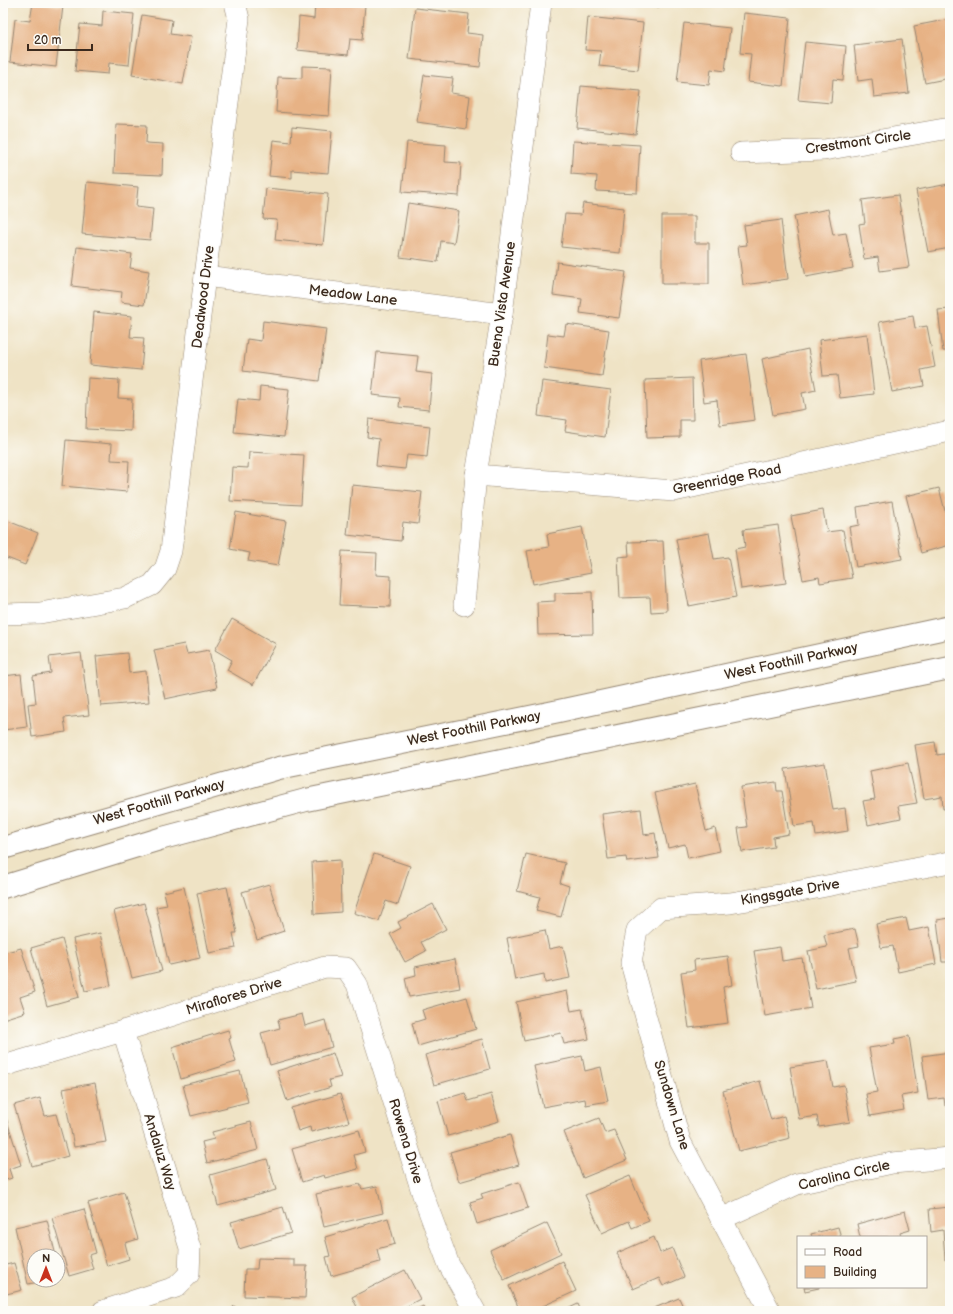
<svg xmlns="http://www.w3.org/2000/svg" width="953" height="1314" font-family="'Balsamiq Sans',sans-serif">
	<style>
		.building { fill: #e7b285 }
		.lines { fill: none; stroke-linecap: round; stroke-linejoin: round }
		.minor-casing { stroke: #958672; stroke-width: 22 }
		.primary-casing { stroke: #958672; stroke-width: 24 }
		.minor { stroke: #fff; stroke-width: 21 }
		.primary { stroke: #fff; stroke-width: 22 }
		.labels { text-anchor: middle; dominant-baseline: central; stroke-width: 3; stroke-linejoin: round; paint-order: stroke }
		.street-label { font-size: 14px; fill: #3b2a1e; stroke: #fdfcf7 }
	</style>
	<rect width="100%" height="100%" fill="#fdfcf7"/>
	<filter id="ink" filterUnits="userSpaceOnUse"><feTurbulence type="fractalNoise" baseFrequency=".025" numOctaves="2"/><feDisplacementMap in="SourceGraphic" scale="8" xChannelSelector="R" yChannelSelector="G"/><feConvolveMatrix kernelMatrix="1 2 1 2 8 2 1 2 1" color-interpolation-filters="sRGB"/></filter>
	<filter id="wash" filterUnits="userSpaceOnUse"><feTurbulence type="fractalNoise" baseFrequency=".012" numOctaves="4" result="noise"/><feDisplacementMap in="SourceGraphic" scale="16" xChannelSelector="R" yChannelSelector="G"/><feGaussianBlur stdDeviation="0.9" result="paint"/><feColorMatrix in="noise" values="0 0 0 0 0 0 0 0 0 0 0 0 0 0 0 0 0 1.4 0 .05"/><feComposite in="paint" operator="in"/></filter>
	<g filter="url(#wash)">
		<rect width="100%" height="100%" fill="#efe3c5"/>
		<g id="blocks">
			<g class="building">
				<polygon points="33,3 63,6 56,67 10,62 15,19 30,21"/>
				<polygon points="315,3 365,5 362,40 350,39 348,55 297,50 299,17 314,19"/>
				<polygon points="617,3 659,3 659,7 617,4"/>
				<polygon points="415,8 469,14 467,33 483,35 480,67 409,59"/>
				<polygon points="103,11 134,14 129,65 109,63 108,74 75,71 80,24 102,26"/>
				<polygon points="744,13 790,18 783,86 748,82 751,54 740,53"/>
				<polygon points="142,15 172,20 170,34 191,37 183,84 132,75"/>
				<polygon points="588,17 643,23 638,70 599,66 601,51 585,50"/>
				<polygon points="950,19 950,78 925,83 914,26"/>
				<polygon points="684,23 730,28 725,71 711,69 709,85 677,82"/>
				<polygon points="902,39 909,93 874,97 872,79 858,81 854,45"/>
				<polygon points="805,42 846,46 843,80 833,79 831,103 798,100"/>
				<polygon points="302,66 332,67 329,116 276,112 278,77 302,78"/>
				<polygon points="424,75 453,78 451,93 470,96 466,129 417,122"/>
				<polygon points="581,86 641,91 636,134 577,128"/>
				<polygon points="116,124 147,125 146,143 163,144 162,175 114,173"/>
				<polygon points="292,127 332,131 328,173 292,170 292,178 269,176 273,140 291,142"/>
				<polygon points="573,141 640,145 637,193 596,191 597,176 571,174"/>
				<polygon points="407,142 446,145 445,162 461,163 459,196 402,192"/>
				<polygon points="87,182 138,187 136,207 153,209 150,240 82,234"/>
				<polygon points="949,184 950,248 928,252 916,190"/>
				<polygon points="266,188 328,194 323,245 275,240 277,220 263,219"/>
				<polygon points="898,195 909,267 880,271 878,257 864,259 859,224 865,223 862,200"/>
				<polygon points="408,203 459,211 454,243 441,241 438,262 400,257"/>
				<polygon points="583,203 624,208 620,253 561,247 565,214 581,215"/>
				<polygon points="828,209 833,235 846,233 853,268 806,277 794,216"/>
				<polygon points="662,216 695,216 695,243 709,243 709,284 662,284"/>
				<polygon points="781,220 788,279 743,285 738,246 747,245 744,225"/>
				<polygon points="77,247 132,254 130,268 149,271 144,305 121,302 122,292 72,286"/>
				<polygon points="557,262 626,272 619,318 580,313 582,299 553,295"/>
				<polygon points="950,309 950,351 943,351 938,310"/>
				<polygon points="94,312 132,316 130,337 144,338 141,370 90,365"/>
				<polygon points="913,316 915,328 927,326 935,367 921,370 924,386 892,392 879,322"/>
				<polygon points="263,321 326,329 319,381 243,371 247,339 261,341"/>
				<polygon points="566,324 609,330 602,376 544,368 548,334 564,336"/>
				<polygon points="867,334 874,394 840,398 837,375 823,376 819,340"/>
				<polygon points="808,349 816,390 802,393 805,409 773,415 762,359"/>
				<polygon points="377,352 418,356 416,372 432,374 429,410 399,407 400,398 372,395"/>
				<polygon points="746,354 755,420 720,425 717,400 704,402 699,361"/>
				<polygon points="88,378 119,380 118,398 132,399 131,431 86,429"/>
				<polygon points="692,378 693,420 680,420 680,437 647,438 645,380"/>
				<polygon points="542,381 611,390 605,437 565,431 567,420 538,416"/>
				<polygon points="260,386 289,389 284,437 234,432 238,399 259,401"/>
				<polygon points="369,419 430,426 427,457 407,455 405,469 376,466 379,439 367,437"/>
				<polygon points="66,440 112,444 111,460 129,461 127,492 62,486"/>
				<polygon points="249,452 304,455 301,505 230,501 232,467 248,468"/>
				<polygon points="352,485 422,492 418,524 403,522 401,541 347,535"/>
				<polygon points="939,488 945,511 950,510 950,545 921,553 906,496"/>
				<polygon points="892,501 902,559 856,567 849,527 859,525 857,507"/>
				<polygon points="823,510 827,532 843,530 852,578 820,583 819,577 803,580 791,516"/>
				<polygon points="236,512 286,521 278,566 248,561 250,553 230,549"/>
				<polygon points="3,519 38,533 25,565 7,558 3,567"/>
				<polygon points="778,525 786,583 741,589 735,549 745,547 743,530"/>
				<polygon points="582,527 591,573 533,584 527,551 549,547 547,534"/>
				<polygon points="709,533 714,559 728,557 736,597 689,606 676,539"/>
				<polygon points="663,541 667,611 651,612 650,597 620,598 618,557 629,556 628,542"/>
				<polygon points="342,551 377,553 376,575 391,576 390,607 339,605"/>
				<polygon points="592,592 593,634 538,635 537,602 555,601 555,593"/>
				<polygon points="232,619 276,644 253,685 227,670 232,660 215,650"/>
				<polygon points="184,644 187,654 209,650 217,688 165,699 154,650"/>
				<polygon points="81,653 89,715 64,718 66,732 32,737 28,704 36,703 33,676 51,673 49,657"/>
				<polygon points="127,653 129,673 146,671 149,702 101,706 96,656"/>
				<polygon points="21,674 27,727 3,730 3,676"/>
				<polygon points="935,742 937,755 950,753 950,808 943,809 942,796 924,799 915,745"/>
				<polygon points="825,763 833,810 845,808 848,831 816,836 814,823 794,826 785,769"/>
				<polygon points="908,763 917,803 898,806 901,818 868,825 863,801 875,799 870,771"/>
				<polygon points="776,782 777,791 782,791 789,834 773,837 774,847 742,852 738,828 747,827 741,787"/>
				<polygon points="695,784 706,831 715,828 720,851 688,858 685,844 668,848 655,793"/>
				<polygon points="641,809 644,835 655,833 659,858 627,862 626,857 608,859 602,814"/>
				<polygon points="374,854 410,866 398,905 386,901 379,921 354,913"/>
				<polygon points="526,854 565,863 560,883 569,886 561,917 536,911 540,897 517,891"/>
				<polygon points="340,860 341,912 314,914 312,862"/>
				<polygon points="269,884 284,931 257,940 242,892"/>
				<polygon points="184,887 200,958 169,965 156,907 167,905 164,892"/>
				<polygon points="227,887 237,933 233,933 236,948 209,953 197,893"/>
				<polygon points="144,903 162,971 132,978 114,911"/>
				<polygon points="433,904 446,929 421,942 426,951 405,962 390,934 401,928 398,922"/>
				<polygon points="906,918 909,931 929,927 936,964 898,972 893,946 881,948 876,924"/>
				<polygon points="950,918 950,962 942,962 937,920"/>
				<polygon points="855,929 859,946 849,948 856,981 816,989 808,951 827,947 824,935"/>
				<polygon points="545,930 549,949 563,946 570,978 545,983 544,974 515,980 507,938"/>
				<polygon points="100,933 111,986 85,991 73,939"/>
				<polygon points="62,939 79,997 47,1006 31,948"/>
				<polygon points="780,947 782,961 802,958 811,1008 765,1016 754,951"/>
				<polygon points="21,948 35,992 20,997 25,1012 3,1019 3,953"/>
				<polygon points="728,956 732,985 723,987 728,1023 689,1028 681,972 695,970 694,960"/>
				<polygon points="455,959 460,988 409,997 405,978 416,975 415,967"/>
				<polygon points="567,991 571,1011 582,1009 589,1039 564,1044 561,1033 524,1041 516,1002"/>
				<polygon points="467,997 476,1029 418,1046 412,1023 425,1019 422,1010"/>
				<polygon points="302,1014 305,1026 325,1020 332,1047 270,1065 261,1033 280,1028 278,1020"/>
				<polygon points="228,1030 231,1038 229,1039 236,1062 181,1079 172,1047"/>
				<polygon points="909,1036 918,1093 901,1096 904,1110 870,1116 866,1094 877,1092 869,1048 895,1044 894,1039"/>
				<polygon points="482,1039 490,1069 434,1085 425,1055"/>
				<polygon points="950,1052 950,1105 945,1106 944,1098 928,1100 922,1056"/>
				<polygon points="333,1053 341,1077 329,1080 331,1087 287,1101 277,1071"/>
				<polygon points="582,1056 585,1071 601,1067 608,1101 586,1105 585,1099 543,1107 534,1066"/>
				<polygon points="828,1061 833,1087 844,1085 850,1122 819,1127 817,1116 799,1119 790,1067"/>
				<polygon points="240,1071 248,1102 191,1116 183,1085"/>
				<polygon points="760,1081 771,1120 784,1116 790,1138 739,1151 723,1091"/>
				<polygon points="95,1083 106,1142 74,1147 63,1089"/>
				<polygon points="465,1093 468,1101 491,1094 499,1121 448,1136 438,1101"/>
				<polygon points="340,1094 349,1122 311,1132 310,1127 298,1131 291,1108"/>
				<polygon points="40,1098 45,1116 56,1114 68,1156 32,1166 14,1105"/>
				<polygon points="3,1108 21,1165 9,1169 12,1178 3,1181"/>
				<polygon points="599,1118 605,1133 614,1130 627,1160 583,1178 564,1132"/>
				<polygon points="251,1122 258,1150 207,1163 202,1142 214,1139 212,1132"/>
				<polygon points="359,1130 365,1152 354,1155 358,1169 325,1178 324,1175 302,1182 292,1149"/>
				<polygon points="510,1135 519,1165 459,1182 450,1152"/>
				<polygon points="267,1159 276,1190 218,1206 210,1175"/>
				<polygon points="630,1176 649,1221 632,1228 629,1221 602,1233 585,1195"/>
				<polygon points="519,1182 528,1208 477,1224 470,1202 483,1198 481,1194"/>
				<polygon points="360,1184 362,1189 377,1186 383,1213 324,1227 316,1194"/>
				<polygon points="124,1192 138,1239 125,1243 129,1259 107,1266 88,1203"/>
				<polygon points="283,1207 291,1233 239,1249 231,1222"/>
				<polygon points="950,1207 950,1260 945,1260 943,1230 931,1232 929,1209"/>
				<polygon points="84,1209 96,1253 89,1255 93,1269 69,1276 52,1218"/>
				<polygon points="905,1211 910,1230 900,1233 901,1237 860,1237 857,1224"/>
				<polygon points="388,1218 395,1244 377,1249 380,1262 331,1276 326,1257 330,1256 325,1237"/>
				<polygon points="47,1220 56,1256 34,1256 34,1280 45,1281 28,1284 15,1227"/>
				<polygon points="547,1223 561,1253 504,1280 490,1250"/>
				<polygon points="838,1227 841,1237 812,1237 811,1234"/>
				<polygon points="654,1237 660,1253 672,1248 684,1277 663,1286 659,1278 633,1289 617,1253"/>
				<polygon points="3,1258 6,1265 14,1263 22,1290 3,1295"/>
				<polygon points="258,1258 294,1259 294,1266 307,1266 305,1298 244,1296 245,1269 257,1269"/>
				<polygon points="562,1261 576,1291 532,1311 520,1311 509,1286"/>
				<polygon points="405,1270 420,1299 397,1311 359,1311 352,1297"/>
				<polygon points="804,1287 819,1287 819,1288 805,1291"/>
				<polygon points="679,1298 685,1311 647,1311"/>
				<polygon points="578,1304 581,1311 563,1311"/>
				<polygon points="234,1306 241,1311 230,1311"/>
				<polygon points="423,1306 426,1311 413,1311"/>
				<polygon points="701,1307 703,1311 690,1311"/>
			</g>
		</g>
	</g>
	<g filter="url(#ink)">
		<use href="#blocks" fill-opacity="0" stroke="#958672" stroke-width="1"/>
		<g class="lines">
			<g class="minor-casing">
				<g id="minor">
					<polyline points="741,153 824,150 950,128"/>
					<polyline points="205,276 502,314"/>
					<polyline points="476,475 674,491 950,431"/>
					<polyline points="464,605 476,475 502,314 541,3"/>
					<polyline points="3,614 40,613 125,598 152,585 165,569 171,551 205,276 239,19 235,3"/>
					<polyline points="3,1066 123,1031 325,967 346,968 357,984 423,1195 449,1265 475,1311"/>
					<polyline points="721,1219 797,1184 892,1163 950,1158"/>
					<polyline points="103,1311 176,1287 189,1274 190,1248 123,1031"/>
					<polyline points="770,1311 680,1141 631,963 637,930 661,908 730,903 785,894 950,862"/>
				</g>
			</g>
			<g class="primary-casing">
				<g id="primary">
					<polyline points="3,848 279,768 554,712 950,627"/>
					<polyline points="3,887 163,838 306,800 950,668"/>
				</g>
			</g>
			<use href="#minor" class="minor"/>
			<use href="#primary" class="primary"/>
		</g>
	</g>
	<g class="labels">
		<g class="street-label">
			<text transform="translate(858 142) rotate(-8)">Crestmont Circle</text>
			<text transform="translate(353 295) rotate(7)">Meadow Lane</text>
			<text transform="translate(203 297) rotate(-83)">Deadwood Drive</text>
			<text transform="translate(502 304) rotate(-82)">Buena Vista Avenue</text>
			<text transform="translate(727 479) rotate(-11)">Greenridge Road</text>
			<text transform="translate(791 661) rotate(-12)">West Foothill Parkway</text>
			<text transform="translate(474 728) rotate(-11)">West Foothill Parkway</text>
			<text transform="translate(159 802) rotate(-16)">West Foothill Parkway</text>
			<text transform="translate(790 892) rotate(-10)">Kingsgate Drive</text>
			<text transform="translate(234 996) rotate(-17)">Miraflores Drive</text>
			<text transform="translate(672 1105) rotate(73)">Sundown Lane</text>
			<text transform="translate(406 1141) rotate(73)">Rowena Drive</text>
			<text transform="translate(160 1152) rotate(73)">Andaluz Way</text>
			<text transform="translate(844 1175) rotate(-13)">Carolina Circle</text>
		</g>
	</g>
	<rect width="953" height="1314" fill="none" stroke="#fdfcf7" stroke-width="16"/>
	<rect x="797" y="1236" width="130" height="52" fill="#fdfcf7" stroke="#afa8a0"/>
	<rect x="805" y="1249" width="20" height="6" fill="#ffffff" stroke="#afa8a0"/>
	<text x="833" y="1256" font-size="12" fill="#3b2a1e">Road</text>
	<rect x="805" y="1266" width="20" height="12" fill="#e7b285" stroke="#afa8a0"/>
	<text x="833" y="1276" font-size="12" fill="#3b2a1e">Building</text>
	<g transform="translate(46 1268)"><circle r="19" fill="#fdfcf7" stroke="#afa8a0"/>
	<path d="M0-3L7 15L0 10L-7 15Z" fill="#c8321e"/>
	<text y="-6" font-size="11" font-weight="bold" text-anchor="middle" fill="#3b2a1e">N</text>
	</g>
	<path d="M28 44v6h64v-6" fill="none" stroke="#3b2a1e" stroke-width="2"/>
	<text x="34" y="44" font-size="12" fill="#3b2a1e" stroke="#fdfcf7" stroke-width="3" paint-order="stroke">20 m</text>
</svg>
